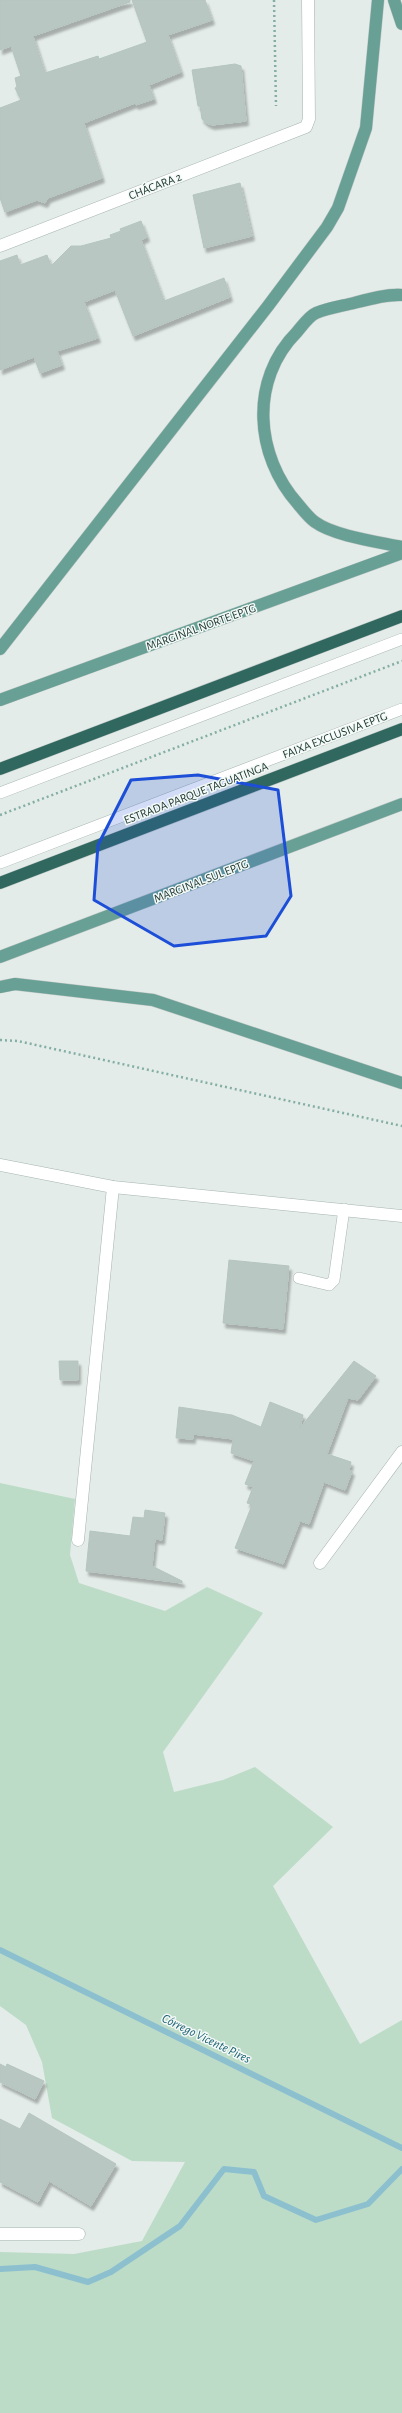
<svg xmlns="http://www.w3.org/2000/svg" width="402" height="2413" font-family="'Alegreya Sans',sans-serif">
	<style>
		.green { fill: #bcdcc7 }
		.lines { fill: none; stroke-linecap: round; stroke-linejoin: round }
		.stream { stroke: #8dc0cf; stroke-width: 6 }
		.building { fill: #b8c7c2; stroke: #b5c5c0; filter: url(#shadow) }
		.lane-casing { stroke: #a6b4af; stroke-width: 12 }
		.street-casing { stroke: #a6b4af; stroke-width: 13 }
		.primary-casing { stroke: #c1c8c7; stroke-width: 13 }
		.highway-casing { stroke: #c1c8c7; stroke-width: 13 }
		.path { stroke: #84aea4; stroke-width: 2.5; stroke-dasharray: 2 3; stroke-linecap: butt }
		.lane { stroke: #fff; stroke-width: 11 }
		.street { stroke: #fff; stroke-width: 12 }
		.primary { stroke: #69a095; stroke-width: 12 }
		.highway { stroke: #306860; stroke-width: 12 }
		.marked { fill: #1d4ed8; fill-opacity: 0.2; stroke: #1d4ed8; stroke-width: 3; stroke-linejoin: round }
		.labels { text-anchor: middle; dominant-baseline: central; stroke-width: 3; stroke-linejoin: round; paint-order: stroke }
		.street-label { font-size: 12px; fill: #233c37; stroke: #f3f9f6 }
		.water-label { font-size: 13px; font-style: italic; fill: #1f6276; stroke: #f3f9f6 }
	</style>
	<defs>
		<filter id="shadow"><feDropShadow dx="2.5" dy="4.5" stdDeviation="1" flood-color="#0004"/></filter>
	</defs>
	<rect width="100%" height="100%" fill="#e3ece8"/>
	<polygon class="green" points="0,1483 75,1499 70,1555 79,1583 165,1611 207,1587 263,1613 163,1752 174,1792 223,1780 255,1767 333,1827 273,1886 360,2044 402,2020 402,2413 0,2413 0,2252 74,2254 142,2241 185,2162 132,2161 52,2118 42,2062 26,2025 0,2006"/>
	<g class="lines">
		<g class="stream">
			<polyline points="0,1950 402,2148"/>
			<polyline points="0,2269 35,2267 88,2282 111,2272 180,2226 224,2169 254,2172 264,2196 316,2220 368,2204 402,2169"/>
		</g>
	</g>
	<g class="building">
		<polygon points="0,0 130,0 130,2 33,36 45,73 98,56 99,59 147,42 132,0 205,0 212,20 168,35 181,72 149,85 154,99 136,105 135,103 84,123 102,178 48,198 45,203 37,200 5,212 0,198 0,108 21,100 15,88 17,87 15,78 21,76 11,46 0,50"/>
		<polygon points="235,64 241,66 246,121 212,125 207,123 202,119 200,106 198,106 192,70"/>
		<polygon points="240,183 252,236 204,248 193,195"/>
		<polygon points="141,221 147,237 141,240 164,301 224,278 230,297 133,336 115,290 84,302 98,338 57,351 62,365 40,373 34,357 0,370 0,261 17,255 20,265 47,255 51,266 71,246 81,246 111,238 110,235 121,231 120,229"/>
		<polygon points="229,1260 289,1266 283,1329 223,1323"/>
		<polygon points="59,1361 78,1361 78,1380 60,1380"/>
		<polygon points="354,1361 376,1376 358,1400 348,1398 327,1454 351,1462 349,1470 352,1471 345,1490 324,1482 309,1524 300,1521 283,1564 235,1548 252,1505 247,1503 253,1487 245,1484 254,1461 231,1453 233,1439 193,1434 193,1439 176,1438 179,1407 232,1415 261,1427 270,1402 303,1415 300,1428"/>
		<polygon points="145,1510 165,1513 162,1540 155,1539 152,1566 182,1581 182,1583 86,1571 90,1531 130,1536 133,1517 144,1518"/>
		<polygon points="0,2064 6,2067 7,2064 44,2081 35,2099 0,2082"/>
		<polygon points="29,2113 116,2164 91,2206 49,2181 38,2202 0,2182 0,2119 20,2129"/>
	</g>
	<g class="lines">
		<g class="lane-casing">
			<g id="lane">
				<polyline points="0,793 402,639"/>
				<polyline points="0,863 402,709"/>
				<polyline points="299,1278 329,1285 334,1280 344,1209"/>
			</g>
		</g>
		<g class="street-casing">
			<g id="street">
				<polyline points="0,246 306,127 309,119 308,0"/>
				<polyline points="0,1165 113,1187 402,1216"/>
				<polyline points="78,1540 113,1187"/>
				<polyline points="320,1563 402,1452"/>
				<polyline points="0,2234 79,2234"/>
			</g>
		</g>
		<g class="primary-casing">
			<g id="primary">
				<polyline points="394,0 402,24"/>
				<path d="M402 295C387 294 369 299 354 303 342 306 328 308 316 313 309 316 302 326 297 332 249 380 255 456 298 504 303 510 309 518 315 522 334 536 379 542 402 547"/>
				<polyline points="0,649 268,306 327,227 338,208 366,128 378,0"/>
				<polyline points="0,700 402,553"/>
				<polyline points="0,957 402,804"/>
				<polyline points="0,987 15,984 153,1000 402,1083"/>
			</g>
		</g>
		<g class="highway-casing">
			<g id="highway">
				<polyline points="0,769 402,616"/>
				<polyline points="0,883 402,729"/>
			</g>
		</g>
		<g class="path">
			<polyline points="274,0 276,106"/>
			<polyline points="0,815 402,661"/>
			<polyline points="0,1040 18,1041 402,1126"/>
		</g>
		<use href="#lane" class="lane"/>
		<use href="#street" class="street"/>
		<use href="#primary" class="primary"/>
		<use href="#highway" class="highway"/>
	</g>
	<path class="marked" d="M198 775 278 790 291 896 266 936 174 946 94 900 98 845 131 780Z"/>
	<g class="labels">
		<g class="street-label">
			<text transform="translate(155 186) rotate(-21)">CHÁCARA 2</text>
			<text transform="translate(201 627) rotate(-20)">MARGINAL NORTE EPTG</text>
			<text transform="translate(335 735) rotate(-21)">FAIXA EXCLUSIVA EPTG</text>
			<text transform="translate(196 793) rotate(-21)">ESTRADA PARQUE TAGUATINGA</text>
			<text transform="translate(201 881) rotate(-21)">MARGINAL SUL EPTG</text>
		</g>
		<g class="water-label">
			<text transform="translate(206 2039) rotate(26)">Córrego Vicente Pires</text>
		</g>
	</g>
</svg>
